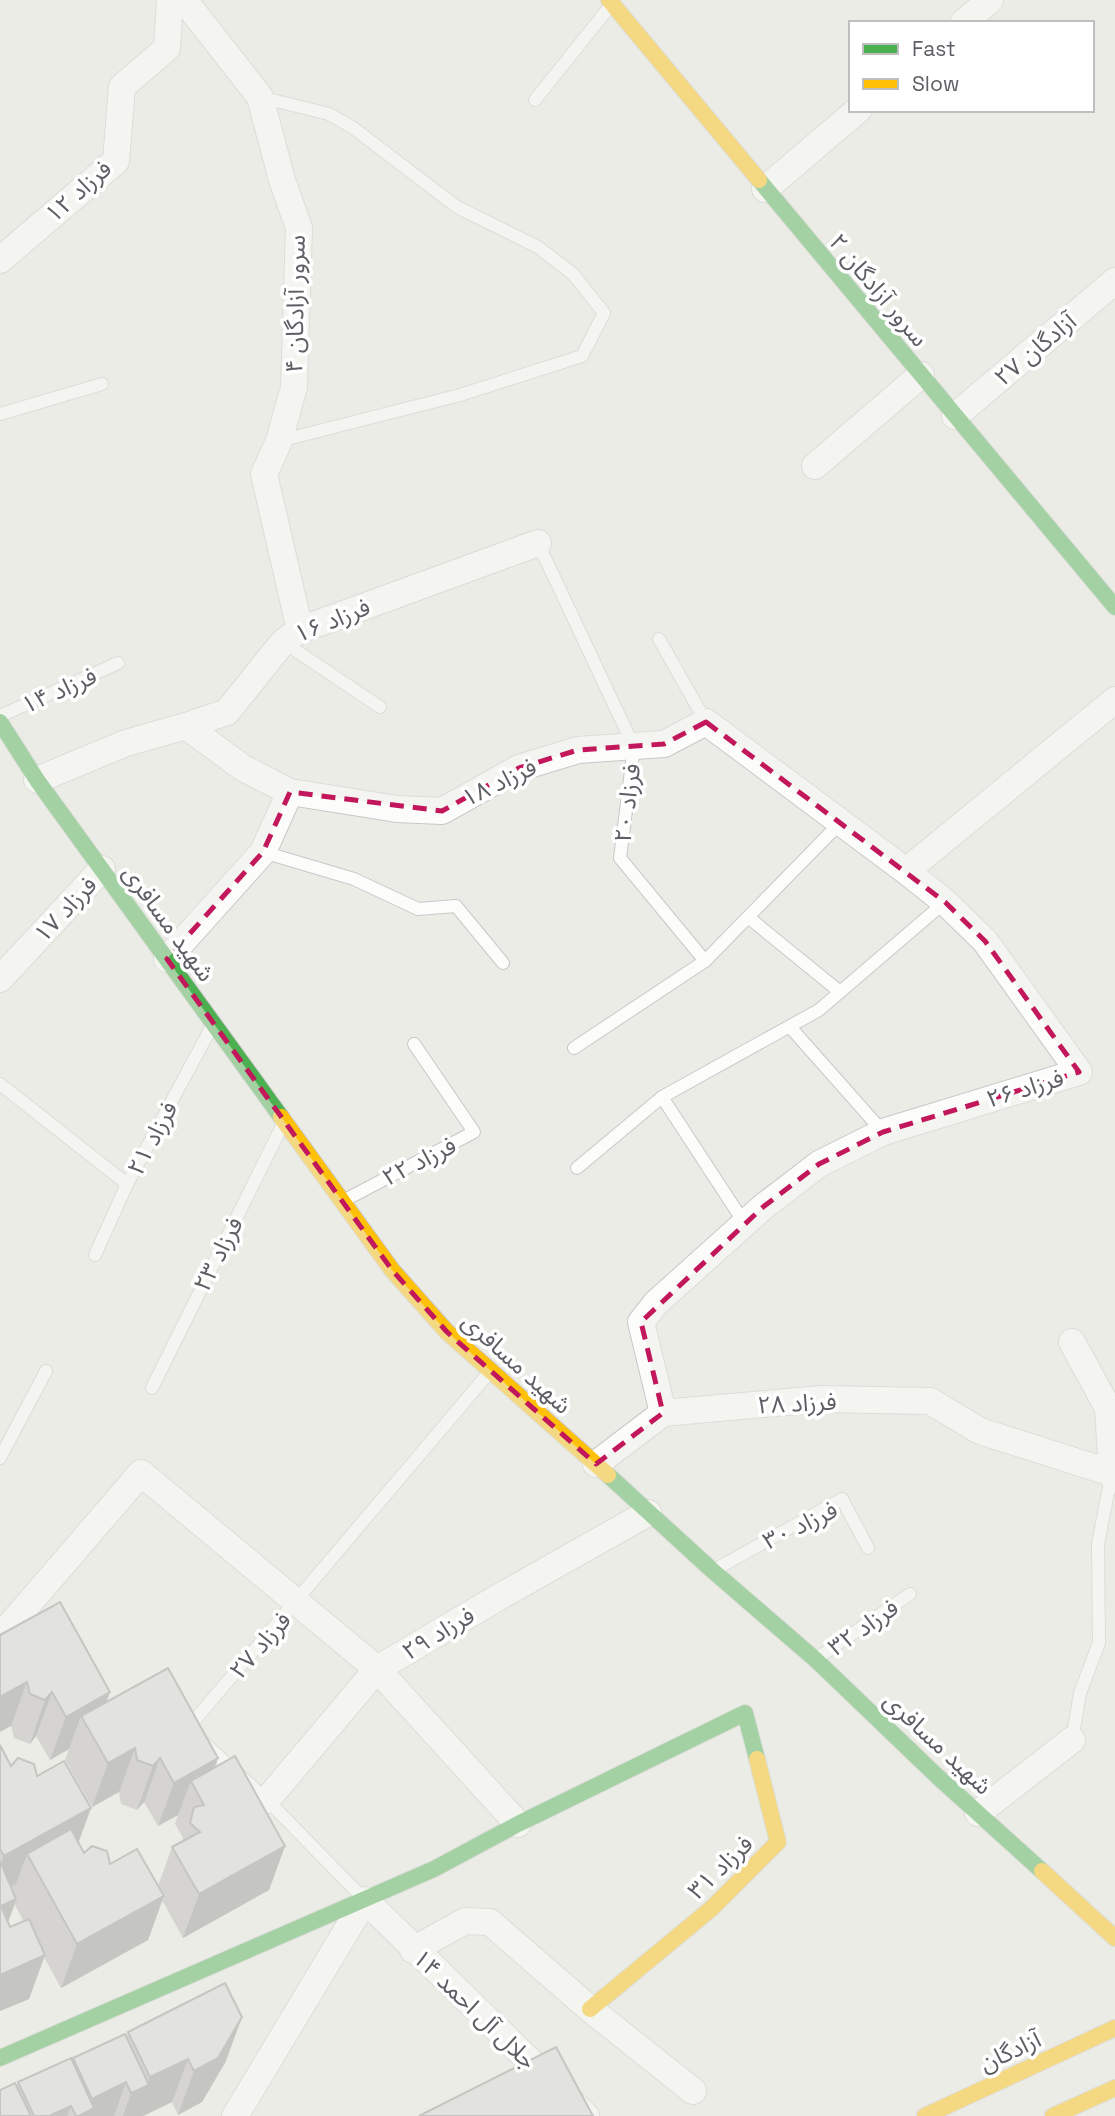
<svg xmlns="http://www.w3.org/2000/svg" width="1115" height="2116" font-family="'Space Grotesk','Noto Sans Arabic',sans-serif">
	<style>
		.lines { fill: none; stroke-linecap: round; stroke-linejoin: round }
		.lane-casing { stroke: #c8c8c8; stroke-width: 14 }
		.street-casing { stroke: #c8c8c8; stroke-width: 28 }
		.fast-casing { stroke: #c9c9c9; stroke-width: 18 }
		.slow-casing { stroke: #c9c9c9; stroke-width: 18 }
		.lane { stroke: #fcfcfb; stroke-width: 12 }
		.street { stroke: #fcfcfb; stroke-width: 26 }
		.fast { stroke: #4caf50; stroke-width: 16 }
		.slow { stroke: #ffc107; stroke-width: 16 }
		.wall { fill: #b8b7b5; fill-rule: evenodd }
		.shaded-wall { fill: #969593 }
		.building { fill: #d6d5d2; stroke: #969593; stroke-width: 2 }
		.marked { fill: none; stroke: #c2185b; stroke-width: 5; stroke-dasharray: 14 9; stroke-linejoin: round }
		.labels { text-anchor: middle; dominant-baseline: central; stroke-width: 7; stroke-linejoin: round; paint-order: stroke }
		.street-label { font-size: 24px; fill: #5d5f64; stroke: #fff }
	</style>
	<rect width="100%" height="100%" fill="#ecece7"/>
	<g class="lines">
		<g class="lane-casing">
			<g id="lane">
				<polyline points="260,97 329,114 352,127 457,207 538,247 573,274 604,313 582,356 460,395 279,441"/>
				<polyline points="535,100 611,5"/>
				<polyline points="0,414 102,384"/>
				<polyline points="538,543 634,747 620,858 705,961 840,823"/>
				<polyline points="659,639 706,722"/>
				<polyline points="283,642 380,707"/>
				<polyline points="0,716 118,663"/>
				<polyline points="263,852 354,879 418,909 456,906 503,963"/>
				<polyline points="748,917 840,992"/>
				<polyline points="791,1028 883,1132"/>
				<polyline points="574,1048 705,961"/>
				<polyline points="0,1084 127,1184"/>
				<polyline points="662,1097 745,1224"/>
				<polyline points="577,1168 662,1097 819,1010 945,902"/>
				<polyline points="343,1201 474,1132 414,1044"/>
				<polyline points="95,1255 127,1184 210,1030"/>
				<polyline points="152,1388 281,1128"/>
				<polyline points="0,1458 46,1371"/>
				<polyline points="716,1569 842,1499 868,1548"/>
				<polyline points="819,1657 910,1594"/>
				<polyline points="191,1731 188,1728 488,1374"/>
				<polyline points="1072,1740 1080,1693 1099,1643 1098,1544 1111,1477"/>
				<polyline points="204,1743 267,1800 361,1896"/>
			</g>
		</g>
		<g class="street-casing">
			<g id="street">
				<polyline points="184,0 260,97 282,180 299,228 294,387 279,441 264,474 300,630"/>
				<polyline points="963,23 990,0"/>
				<polyline points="765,189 858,110"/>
				<polyline points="0,260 116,161 122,87 167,48 170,0"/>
				<polyline points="955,416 1115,281"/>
				<polyline points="815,466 921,375"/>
				<polyline points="186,726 243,768 290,792"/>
				<polyline points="37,780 126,743 186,726 227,712 283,642 300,630 538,543"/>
				<polyline points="167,959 263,852 290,792 397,809 442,811 519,768 578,750 664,744 706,722 906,871"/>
				<polyline points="0,979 102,869"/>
				<polyline points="1072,1342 1108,1408 1112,1473 1115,1480"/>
				<polyline points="663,1413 641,1322 656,1303 763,1207 819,1164 883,1132 1079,1072 985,941 945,902 906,871 1115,700"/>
				<polyline points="663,1413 821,1399 930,1401 980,1431 1115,1474"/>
				<polyline points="596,1464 663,1413"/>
				<polyline points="0,1637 141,1473 377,1669 518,1824"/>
				<polyline points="267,1800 377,1669 499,1597 648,1513"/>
				<polyline points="978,1813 1072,1740"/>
				<polyline points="413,1950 465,1921 490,1922 590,2009 693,2091"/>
				<polyline points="235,2116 365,1900 586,2116"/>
			</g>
		</g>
		<g class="fast-casing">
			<g id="fast">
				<polyline points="759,180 1115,607"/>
				<polyline points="0,722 37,780 281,1117"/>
				<polyline points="608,1475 713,1571 816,1660 938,1777 1042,1871"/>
				<polyline points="0,2058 434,1869 518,1824 745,1713 757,1759"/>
			</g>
		</g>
		<g class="slow-casing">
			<g id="slow">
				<polyline points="609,0 759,180"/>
				<polyline points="281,1117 392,1270 447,1332 608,1475"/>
				<polyline points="1042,1871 1115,1938"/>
				<polyline points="590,2009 712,1908 778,1842 757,1759"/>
				<polyline points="925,2116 1115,2028"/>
				<polyline points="1053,2116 1115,2088"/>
			</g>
		</g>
		<use href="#lane" class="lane"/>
		<use href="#street" class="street"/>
		<use href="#fast" class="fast"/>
		<use href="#slow" class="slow"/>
	</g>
	<g class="wall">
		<path d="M0 1635 106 1702 218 1758 215 1767 285 1846 269 1890 183 1938 162 1900 148 1940 61 1988 44 1957 29 1999 0 2011V1745L11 1766 37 1776 91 1808 78 1842 84 1853 158 1886 172 1847 181 1842 183 1838 175 1824 178 1815 158 1826 144 1802 137 1810 121 1804 119 1792 92 1807 65 1760 69 1749 50 1760 36 1736 30 1744 14 1738 11 1726ZM15 1905 24 1922 10 1927 8 1922Z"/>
		<polygon points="128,2032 226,2061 202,2102 178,2115 172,2102 143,2116 0,2116 18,2082 72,2061 73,2058 126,2036"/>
	</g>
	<g class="shaded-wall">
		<polygon points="27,1682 11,1726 0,1732 0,1697"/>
		<polygon points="52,1692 36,1736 30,1744 45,1700"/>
		<polygon points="110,1692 94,1735 81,1716 69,1749 50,1760 66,1717"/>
		<polygon points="135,1748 119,1792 92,1807 108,1763"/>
		<polygon points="160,1758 144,1802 137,1810 153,1766"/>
		<polygon points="218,1758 202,1802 191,1781 178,1815 158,1826 174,1783"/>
		<polygon points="91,1808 75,1852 27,1854 16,1884 0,1893 0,1867 4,1856"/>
		<polygon points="285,1846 269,1890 183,1938 199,1894"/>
		<polygon points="164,1896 148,1940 61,1988 77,1944"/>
		<polygon points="16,1899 1,1943 1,1906"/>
		<polygon points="45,1955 29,1999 0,2011 0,1975"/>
		<polygon points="242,2017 226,2061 202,2102 178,2115 194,2071"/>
		<polygon points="188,2059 172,2102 143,2116 123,2116 131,2093 147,2086 150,2077"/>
		<polygon points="126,2082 114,2116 79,2116 87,2112 92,2099"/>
		<polygon points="71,2106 67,2116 49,2116"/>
	</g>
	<g class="building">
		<polygon points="60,1602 110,1692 66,1717 52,1692 45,1700 30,1694 27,1682 0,1697 0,1635"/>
		<polygon points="168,1668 218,1758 174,1783 160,1758 153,1766 137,1760 135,1748 108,1763 81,1716"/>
		<polygon points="0,1745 11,1766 18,1758 34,1764 37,1776 64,1761 91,1808 4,1856 0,1849"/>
		<polygon points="235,1756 285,1846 199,1894 172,1847 200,1832 190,1823 194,1807 204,1805 191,1781"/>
		<polygon points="71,1829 84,1853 92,1846 107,1851 110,1864 137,1849 164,1896 77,1944 27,1854"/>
		<polygon points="0,1861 16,1899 1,1906 10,1927 29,1919 45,1955 0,1975"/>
		<polygon points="225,1983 242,2017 218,2058 194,2071 188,2059 150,2077 128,2032"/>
		<polygon points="125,2034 149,2085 131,2093 126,2082 92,2099 73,2058"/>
		<polygon points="556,2047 593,2116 419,2116"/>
		<polygon points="71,2058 94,2108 79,2116 76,2116 71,2106 49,2116 34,2116 18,2082"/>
		<polygon points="15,2083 31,2116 0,2116 0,2090"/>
	</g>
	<path d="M0 0H1115V2116H0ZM706 722 945 902 985 941 1079 1072 883 1132 819 1164 763 1207 641 1322 663 1413 596 1464 447 1332 392 1270 167 959 263 852 290 792 442 811 519 768 578 750 664 744Z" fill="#ecece7" fill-opacity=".55" fill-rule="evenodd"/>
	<path class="marked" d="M706 722 945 902 985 941 1079 1072 883 1132 819 1164 763 1207 641 1322 663 1413 596 1464 447 1332 392 1270 167 959 263 852 290 792 442 811 519 768 578 750 664 744Z"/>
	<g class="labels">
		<g class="street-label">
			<text transform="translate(78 191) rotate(-42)">فرزاد ۱۲</text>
			<text transform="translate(879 290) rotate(50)">سرور آزادگان ۲</text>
			<text transform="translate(295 304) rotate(-89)">سرور آزادگان ۴</text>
			<text transform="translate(1035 349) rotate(-40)">آزادگان ۲۷</text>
			<text transform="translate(332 620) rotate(-22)">فرزاد ۱۶</text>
			<text transform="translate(59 690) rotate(-24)">فرزاد ۱۴</text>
			<text transform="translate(499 782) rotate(-26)">فرزاد ۱۸</text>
			<text transform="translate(627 803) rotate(-83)">فرزاد ۲۰</text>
			<text transform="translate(65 909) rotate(-47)">فرزاد ۱۷</text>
			<text transform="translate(169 923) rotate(54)">شهید مسافری</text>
			<text transform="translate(1025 1088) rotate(-17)">فرزاد ۲۶</text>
			<text transform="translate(152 1138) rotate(-62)">فرزاد ۲۱</text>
			<text transform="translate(419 1161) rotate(-27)">فرزاد ۲۲</text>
			<text transform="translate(218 1254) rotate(-63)">فرزاد ۲۳</text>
			<text transform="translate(517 1363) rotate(42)">شهید مسافری</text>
			<text transform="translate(797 1403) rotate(-3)">فرزاد ۲۸</text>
			<text transform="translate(800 1525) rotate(-26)">فرزاد ۳۰</text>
			<text transform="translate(863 1627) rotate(-35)">فرزاد ۳۲</text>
			<text transform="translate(438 1633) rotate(-31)">فرزاد ۲۹</text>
			<text transform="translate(260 1645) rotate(-49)">فرزاد ۲۷</text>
			<text transform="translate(938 1743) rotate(43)">شهید مسافری</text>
			<text transform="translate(720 1867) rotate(-44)">فرزاد ۳۱</text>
			<text transform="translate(475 2009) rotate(44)">جلال آل احمد ۱۴</text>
			<text transform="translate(1010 2051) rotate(-25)">آزادگان</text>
		</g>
	</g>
	<rect x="849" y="21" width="245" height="91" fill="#ffffff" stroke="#bebfc1" stroke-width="2"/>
	<rect x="863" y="44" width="35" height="10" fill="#4caf50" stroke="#bebfc1" stroke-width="2"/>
	<text x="912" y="56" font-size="21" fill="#5d5f64">Fast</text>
	<rect x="863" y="79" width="35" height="10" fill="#ffc107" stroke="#bebfc1" stroke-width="2"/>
	<text x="912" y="91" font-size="21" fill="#5d5f64">Slow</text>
</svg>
